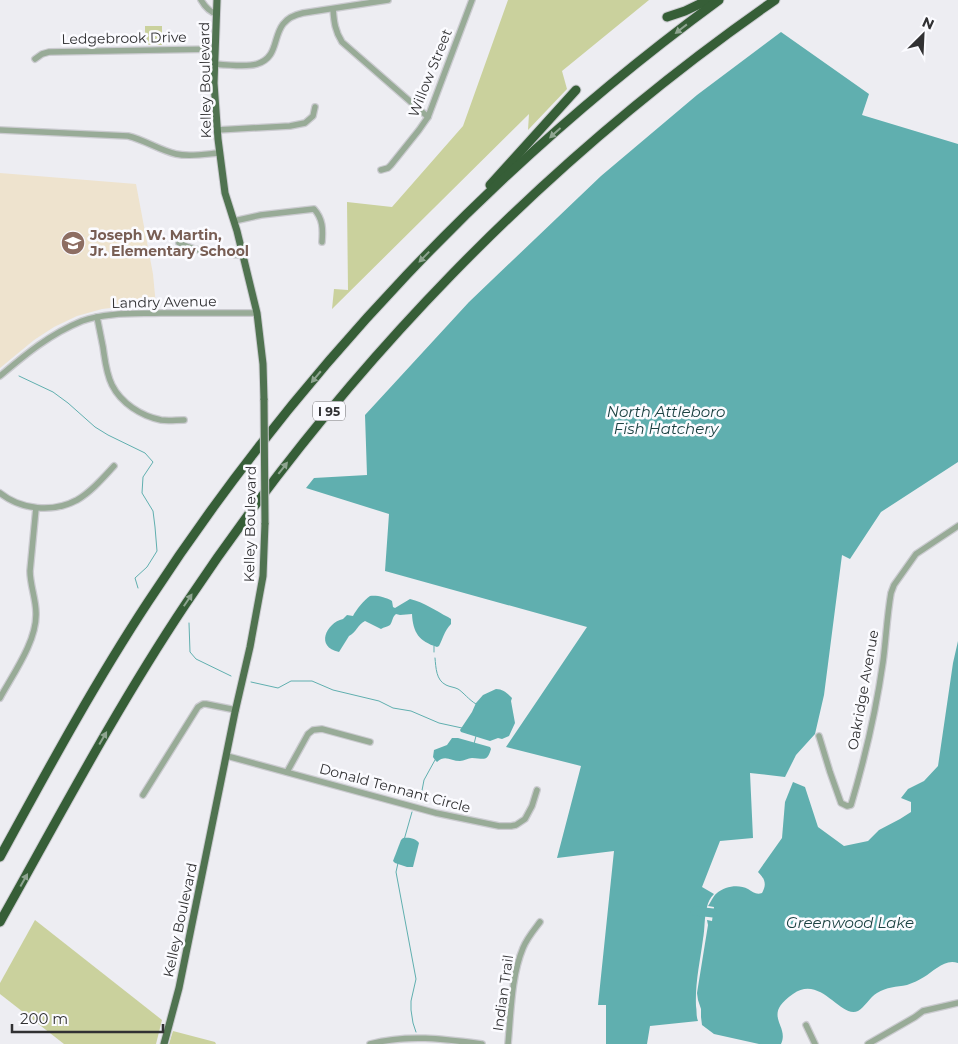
<svg xmlns="http://www.w3.org/2000/svg" width="958" height="1044" font-family="Montserrat,sans-serif">
	<style>
		.education { fill: #eee3ce }
		.green { fill: #cad19d }
		.water { fill: #60afaf }
		.lines { fill: none; stroke-linecap: round; stroke-linejoin: round }
		.stream { stroke: #60afaf; stroke-width: 1 }
		.river { stroke: #60afaf; stroke-width: 9 }
		.minor-casing { stroke: #cbcbd0; stroke-width: 8 }
		.major-casing { stroke: #cbcbd0; stroke-width: 9 }
		.highway-casing { stroke: #cbcbd0; stroke-width: 11 }
		.minor { stroke: #98ab97; stroke-width: 5.5 }
		.major { stroke: #507350; stroke-width: 7 }
		.highway { stroke: #365e37; stroke-width: 9 }
		.major-bridge-casing { stroke: #cbcbd0; stroke-width: 9; stroke-linecap: butt }
		.major-bridge { stroke: #507350; stroke-width: 7 }
		.oneway { fill: #8fa591 }
		.labels { text-anchor: middle; dominant-baseline: central; stroke-width: 5; stroke-linejoin: round; paint-order: stroke }
		.shield { fill: #fbfbff; stroke: #6e6e70; stroke-width: 1 }
		.shield-label { font-size: 12px; font-weight: bold; fill: #313133 }
		.street-label { font-size: 14px; fill: #313133; stroke: #fbfbff }
		.education-label { font-size: 14px; font-weight: bold; fill: #785e54; stroke: #fbfbff; text-anchor: start }
		.water-label { font-size: 15px; font-style: italic; fill: #1c4242; stroke: #fbfbff }
	</style>
	<rect width="100%" height="100%" fill="#ededf2"/>
	<polygon class="education" points="0,173 136,184 153,274 156,306 128,306 102,309 77,316 54,327 34,340 0,368"/>
	<g class="green">
		<polygon points="508,0 649,0 562,71 567,89 528,130 529,114 332,309 334,289 348,290 347,202 392,207 463,126"/>
		<polygon points="145,26 162,26 162,45 149,45 145,41"/>
		<polygon points="35,920 162,1020 156,1044 64,1044 0,994 0,983"/>
		<polygon points="173,1031 215,1042 216,1044 169,1044"/>
	</g>
	<g class="water">
		<path d="M781 32 869 94 862 115 958 144V462L881 512 850 559 842 555 824 695 815 734 796 755 785 777 750 773 753 838 720 841 702 887 714 894C710 898 708 902 707 907 704 918 705 929 703 939 700 962 695 983 696 1006 697 1012 696 1016 698 1021L650 1026 647 1044H606V1005H598L614 851 557 858 581 766 506 747 587 627 385 571 389 514 306 488 314 478 367 475 365 415 469 302 601 176 697 95Z"/>
		<path d="M370 596C376 595 386 597 392 601L393 607 395 608 410 599C424 602 436 611 448 617L451 619V624C444 631 443 639 439 646L437 647C419 641 413 633 412 614L400 615 396 614C392 617 393 621 390 625 387 627 384 627 381 629L365 621C358 624 356 633 349 636L339 652C315 647 326 623 343 619L347 615 353 616C356 610 364 600 370 596Z"/>
		<path d="M958 641V963C945 958 934 971 924 977 919 980 913 983 907 985 896 987 887 987 877 993 870 997 864 1008 858 1011 840 1019 821 974 793 994 761 1016 790 1025 781 1044H759L714 1034 702 1025 701 1017V1009L698 1000 697 993 708 925 707 920 712 921 714 907 708 906C711 902 713 896 717 893 725 886 739 884 748 889 753 892 756 895 762 893 767 884 765 879 758 872L782 838 785 802 793 782 805 787 818 827 844 846 868 841 879 830 900 819 911 812V802L901 798 908 789 924 781 938 766 953 663Z"/>
		<path d="M496 689C503 689 507 693 512 698L511 701 515 723 509 736 502 739 498 738 490 741 461 732 460 730 472 712 476 703 483 695Z"/>
		<path d="M452 738H458L490 747 491 749C487 763 483 758 472 758 468 758 464 761 460 761 451 761 445 754 437 762L435 760 433 757 434 750 447 745Z"/>
		<path d="M403 838C408 837 416 838 419 843L413 867H407L395 863 393 861 401 840Z"/>
	</g>
	<g class="lines">
		<g class="stream">
			<polyline points="19,376 53,392 68,403 95,427 108,435 145,453 153,462 143,477 142,493 153,511 155,527 157,551 147,567 135,578 138,588"/>
			<polyline points="189,623 190,652 196,659 231,676"/>
			<polyline points="434,646 434,652"/>
			<path d="M435 658C436 668 436 680 446 685 450 687 454 687 458 689 463 692 469 700 476 704"/>
			<polyline points="251,682 278,688 291,681 312,681 333,690 379,701 393,708 411,711 439,723 462,728"/>
			<polyline points="474,744 476,736"/>
			<polyline points="420,801 424,780 435,760"/>
			<polyline points="404,840 412,812"/>
			<polyline points="398,863 396,872 416,979 411,1001 411,1010 413,1023 416,1032"/>
		</g>
		<polyline class="river" points="695,911 713,913"/>
		<g class="minor-casing">
			<g id="minor">
				<path d="M201 0C205 7 209 12 217 14"/>
				<path d="M333 9C334 22 335 31 342 42L428 117"/>
				<polyline points="35,59 42,54 49,52 215,49"/>
				<path d="M215 64C226 65 248 67 257 64 286 55 265 21 303 13L388 0"/>
				<path d="M0 130 128 136C145 140 159 150 176 154 190 157 206 154 219 153"/>
				<polyline points="217,130 290,126 305,123 313,116 315,107"/>
				<polyline points="381,170 388,168 391,165 419,130 428,117 472,0"/>
				<path d="M234 221 261 215 314 209C323 219 323 229 322 242"/>
				<path d="M179 243C200 253 220 254 243 255"/>
				<path d="M97 317C99 327 101 337 103 347 105 360 106 373 112 385 121 403 141 416 161 420 168 421 176 420 184 420"/>
				<path d="M0 376C26 354 50 334 82 321 107 312 136 314 161 313 193 313 225 313 257 313"/>
				<path d="M0 493C21 510 53 513 77 500 91 492 103 478 114 466"/>
				<path d="M0 698C13 674 37 641 36 613 36 599 30 585 30 571L36 508"/>
				<path d="M819 736 830 772 841 803 847 806 851 805C865 758 876 711 883 662 886 639 887 616 891 593L894 585 916 554 958 526"/>
				<polyline points="227,756 436,813 499,826 511,826 516,825 525,819 532,806 537,790"/>
				<polyline points="287,772 308,734 313,730 322,729 370,742"/>
				<polyline points="143,795 198,707 203,704 206,704 236,710"/>
				<polyline points="806,1025 815,1044"/>
				<path d="M370 1044C408 1034 444 1039 482 1044"/>
				<path d="M508 1044C511 1013 511 977 523 948 527 938 534 930 540 922"/>
				<polyline points="868,1044 915,1017 923,1011 958,1003"/>
			</g>
		</g>
		<g class="major-casing">
			<g id="major">
				<polyline points="217,0 214,83 218,139 225,193 237,231 257,313 263,364 264,400"/>
				<polyline points="164,1044 179,988 235,712 250,647 263,576 265,523"/>
			</g>
		</g>
		<g class="highway-casing">
			<g id="highway">
				<polyline points="667,17 685,11 708,0"/>
				<polyline points="490,185 576,90"/>
				<path d="M0 857C47 771 94 684 148 602 300 369 495 164 719 0"/>
				<path d="M0 922C60 815 117 707 185 605 342 369 543 161 775 0"/>
			</g>
		</g>
		<use href="#minor" class="minor"/>
		<use href="#major" class="major"/>
		<use href="#highway" class="highway"/>
		<g class="major-bridge-casing">
			<polyline id="major-bridge" points="264,400 265,523"/>
		</g>
		<use href="#major-bridge" class="major-bridge"/>
	</g>
	<defs><path id="oneway-solid" d="M-6-.8H1V-3.2L6.5 0L1 3.2V.8H-6Z" transform="scale(1.25)"/></defs>
	<g class="oneway">
		<use href="#oneway-solid" transform="translate(681 29) rotate(142)"/>
		<use href="#oneway-solid" transform="translate(555 133) rotate(138)"/>
		<use href="#oneway-solid" transform="translate(424 257) rotate(134)"/>
		<use href="#oneway-solid" transform="translate(316 377) rotate(130)"/>
		<use href="#oneway-solid" transform="translate(283 468) rotate(-52)"/>
		<use href="#oneway-solid" transform="translate(188 600) rotate(-56)"/>
		<use href="#oneway-solid" transform="translate(103 738) rotate(-60)"/>
		<use href="#oneway-solid" transform="translate(24 880) rotate(-61)"/>
	</g>
	<defs>
		<g id="school-disc" transform="scale(1.25)"><circle r="9.5" fill="#8d6e63" stroke="#fbfbff"/><path d="M0-5L7-2L0 1L-7-2ZM-4 1L0 2.5L4 1V4Q0 6-4 4Z" fill="#fff"/></g>
	</defs>
	<g fill-rule="evenodd">
		<use href="#school-disc" x="73" y="243"/>
	</g>
	<g class="labels">
		<rect class="shield" x="313" y="401.5" width="32" height="19" rx="4"/>
		<g class="shield-label">
			<text x="329" y="411">I 95</text>
		</g>
		<g class="street-label">
			<text transform="translate(124 38) rotate(-1)">Ledgebrook Drive</text>
			<text transform="translate(430 73) rotate(-68)">Willow Street</text>
			<text transform="translate(205 80) rotate(-91)">Kelley Boulevard</text>
			<text transform="translate(164 302) rotate(-1)">Landry Avenue</text>
			<text transform="translate(250 524) rotate(-89)">Kelley Boulevard</text>
			<text transform="translate(863 690) rotate(-80)">Oakridge Avenue</text>
			<text transform="translate(395 788) rotate(15)">Donald Tennant Circle</text>
			<text transform="translate(180 920) rotate(-78)">Kelley Boulevard</text>
			<text transform="translate(503 993) rotate(-82)">Indian Trail</text>
		</g>
		<g class="education-label">
			<text x="90" y="235">Joseph W. Martin,<tspan x="90" dy="16">Jr. Elementary School</tspan></text>
		</g>
		<g class="water-label">
			<text x="666" y="411">North Attleboro<tspan x="666" dy="17">Fish Hatchery</tspan></text>
			<text x="850" y="922">Greenwood Lake</text>
		</g>
	</g>
	<g transform="translate(923 35) rotate(24)" stroke="#fbfbff" stroke-width="4" paint-order="stroke">
	<path d="M0-4L9 19L0 12L-9 19Z" fill="#313133"/>
	<text y="-8" font-size="14" font-weight="bold" text-anchor="middle" fill="#313133">N</text>
	</g>
	<path d="M12 1024v8h151v-8" fill="none" stroke="#313133" stroke-width="2.5"/>
	<text x="20" y="1024" font-size="15" fill="#313133" stroke="#fbfbff" stroke-width="4" paint-order="stroke">200 m</text>
</svg>
